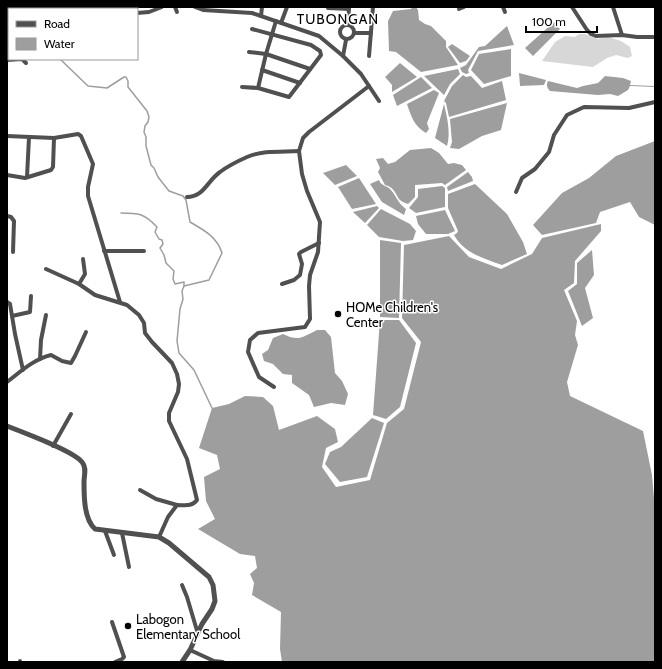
<svg xmlns="http://www.w3.org/2000/svg" width="662" height="669" font-family="Cabin,sans-serif">
	<style>
		.green { fill: #d7d7d7 }
		.water { fill: #9e9e9e }
		.lines { fill: none; stroke-linecap: round; stroke-linejoin: round }
		.stream { stroke: #9e9e9e; stroke-width: 1.5 }
		.minor { stroke: #505050; stroke-width: 4 }
		.tertiary { stroke: #505050; stroke-width: 5 }
		.poi-dot { fill: #000; stroke: #fff; stroke-width: 1.5 }
		.labels { text-anchor: middle; dominant-baseline: central; stroke-width: 3; stroke-linejoin: round; paint-order: stroke }
		.poi-label { font-size: 13px; fill: #000; stroke: #fff; text-anchor: start }
		.neighbourhood-label { font-size: 14px; letter-spacing: 1px; fill: #000; stroke: #fff }
	</style>
	<rect width="100%" height="100%" fill="#fff"/>
	<polygon class="green" points="579,34 585,34 598,39 608,37 621,41 630,47 632,56 628,58 616,55 607,58 593,67 542,61 555,42 565,36 575,37"/>
	<g class="water">
		<polygon points="412,7 416,7 418,10 419,20 425,24 431,26 446,41 446,47 458,65 421,72 396,52 389,51 388,21 393,11 411,9"/>
		<polygon points="554,22 560,29 533,56 525,48"/>
		<polygon points="507,26 514,45 478,51 468,70 469,73 466,74 462,72 460,68 466,65 479,47 485,46"/>
		<polygon points="452,44 470,56 466,61 460,63 448,47"/>
		<polygon points="511,49 511,76 484,84 471,70 479,54"/>
		<polygon points="400,63 417,77 392,92 392,85 385,77"/>
		<polygon points="458,69 460,74 450,84 444,95 424,76"/>
		<polygon points="519,73 546,80 544,85 520,86"/>
		<polygon points="463,75 466,77 471,76 482,88 502,81 506,100 449,117 446,103 444,101 452,86"/>
		<path d="M605 76 623 78 631 81 630 85 655 86V87L630 86 628 90 618 96 610 94 598 95 550 91C547 88 546 85 548 81L577 88 583 86 598 83Z"/>
		<polygon points="421,77 432,88 397,106 393,95"/>
		<path d="M434 90 439 93 427 123 429 129 426 133C414 126 411 116 407 104Z"/>
		<polygon points="507,103 501,130 482,136 459,149 450,148 452,142 450,119"/>
		<path d="M444 104C447 117 451 133 447 146L435 138Z"/>
		<polygon points="655,141 655,225 639,217 630,202 600,212 596,223 542,235 533,225 562,193 589,178 616,156"/>
		<path d="M431 148 439 153 448 164 454 163 462 165 466 170 445 185 442 183 415 185V197L408 204C405 203 402 202 399 199 395 193 394 187 385 185L378 172 380 168 376 159 383 158 388 164 395 162 410 150Z"/>
		<polygon points="346,165 357,176 335,185 323,173"/>
		<polygon points="468,172 472,177 473,181 448,191 447,187"/>
		<polygon points="359,178 376,204 352,209 338,187"/>
		<path d="M379 180C381 185 384 185 389 188 396 194 397 203 406 209L404 215 382 202 370 184Z"/>
		<path d="M475 184 507 214 523 242 527 254 502 265C483 258 465 254 454 235L457 233 458 231 448 208V194Z"/>
		<polygon points="442,186 445,188 445,207 416,213 409,208 418,197 418,189"/>
		<polygon points="377,206 379,208 365,223 353,212"/>
		<polygon points="381,209 410,224 416,231 413,240 403,241 379,237 367,225"/>
		<polygon points="445,210 455,231 448,234 426,234 418,224 416,216"/>
		<polygon points="601,224 601,231 575,261 574,283 564,290 577,321 575,335 578,345 567,382 570,396 643,431 652,475 655,510 655,662 282,662 280,649 281,612 252,595 254,583 250,574 257,568 255,556 240,554 198,529 215,519 206,501 204,477 220,469 217,455 199,448 212,408 229,404 245,396 263,397 273,406 279,430 317,416 335,429 338,442 326,448 322,467 336,487 370,480 387,423 404,409 421,342 402,318 404,245 449,236 469,257 501,269 532,254 542,238"/>
		<polygon points="380,240 401,243 399,318 380,317"/>
		<polygon points="592,250 594,275 585,288 593,318 582,326 568,291 577,284 577,263"/>
		<polygon points="380,320 399,320 416,343 400,407 386,419 373,415"/>
		<path d="M317 330H325L331 337 335 373 342 381 348 394 345 405 331 403 314 407 309 395 292 383V375L283 374 273 364 264 361 262 354 268 350 273 338 283 334C299 342 302 337 317 330Z"/>
		<polygon points="372,418 384,423 367,477 340,482 325,464 330,452 341,447"/>
	</g>
	<g class="lines">
		<g class="stream">
			<polyline points="18,7 20,9"/>
			<path d="M60 59 88 86 107 88 124 77H126L128 81V87L147 111 149 117 148 122 145 126 144 132 146 137V146L151 165 154 168 158 177 169 191 183 196 186 200 190 222C204 230 217 237 222 253L209 280 184 286 182 291 183 299 180 309 177 341 179 353 194 370 212 408"/>
			<path d="M121 213C138 213 144 213 157 227L155 232 159 239 162 240 163 244 160 248 164 255 166 263 174 271 173 279 175 284 184 282V286"/>
		</g>
		<g class="minor">
			<polyline points="175,7 177,12"/>
			<polyline points="195,7 203,10 252,13 319,36 343,56 361,74 379,101"/>
			<polyline points="503,7 505,12"/>
			<polyline points="572,7 587,30 591,34 596,36 622,35 637,37 655,37"/>
			<polyline points="613,7 622,35"/>
			<polyline points="328,8 349,9"/>
			<polyline points="459,9 464,7"/>
			<polyline points="137,13 149,12 162,7"/>
			<polyline points="261,16 262,7"/>
			<polyline points="281,23 287,7"/>
			<circle cx="347" cy="32" r="7"/>
			<polyline points="348,25 349,7"/>
			<polyline points="354,33 371,33"/>
			<polyline points="7,35 9,34"/>
			<polyline points="249,52 266,54 310,69"/>
			<polyline points="343,56 346,40"/>
			<polyline points="369,56 373,7"/>
			<polyline points="7,60 22,59 26,63"/>
			<polyline points="262,70 300,83"/>
			<polyline points="242,87 258,88 289,97 321,55 320,51 311,45 252,29"/>
			<polyline points="258,88 266,54 276,21"/>
			<polyline points="7,136 54,138 78,134 81,136 93,164 88,187 88,196 120,302"/>
			<polyline points="7,175 25,178 51,170 53,167 54,138"/>
			<polyline points="27,177 29,137"/>
			<polyline points="516,192 522,178 535,169 549,152 554,135 567,115 584,107 629,108 655,102"/>
			<path d="M187 197C204 197 207 181 220 172 228 166 238 161 247 157 263 150 282 152 299 151"/>
			<polyline points="7,216 11,217 14,221 13,252"/>
			<polyline points="104,251 144,251"/>
			<path d="M46 269 79 284 95 295 127 305 139 315 144 323 145 333 152 342 172 363 177 374 179 384 178 392 169 413V421L187 459 197 500C192 507 185 505 177 505L168 517 159 537"/>
			<polyline points="79,284 85,274 83,259"/>
			<polyline points="282,284 294,280 300,275 302,264 299,254 301,252 319,243"/>
			<polyline points="7,302 10,304 15,334 23,370"/>
			<polyline points="12,316 30,312 31,296"/>
			<polyline points="40,359 41,340 46,315"/>
			<path d="M7 382C20 372 34 359 51 355L62 361 71 363 75 356 86 332"/>
			<polyline points="274,387 259,377 248,352 250,340 258,333 305,327 310,319 309,286 310,275 318,252 320,222 307,191 302,174 299,151 303,138 309,132 369,86"/>
			<polyline points="53,446 71,414"/>
			<polyline points="140,490 156,499 177,505"/>
			<polyline points="105,531 114,555"/>
			<polyline points="122,533 129,567"/>
			<polyline points="182,585 187,597 198,634"/>
			<polyline points="112,622 124,657 122,659 115,662"/>
			<polyline points="190,650 214,661 223,662"/>
			<polyline points="20,662 20,661"/>
		</g>
		<path class="tertiary" d="M7 426C24 433 72 450 82 462 87 468 84 475 84 482 84 497 84 519 95 529L159 537 169 543 209 577 213 585 215 601 212 609 202 624 190 650 182 662"/>
	</g>
	<g class="poi-dot">
		<circle cx="338" cy="314" r="4"/>
		<circle cx="128" cy="626" r="4"/>
	</g>
	<g class="labels">
		<g class="poi-label">
			<text x="346" y="307">HOMe Children's<tspan x="346" dy="15">Center</tspan></text>
			<text x="136" y="619">Labogon<tspan x="136" dy="15">Elementary School</tspan></text>
		</g>
		<g class="neighbourhood-label">
			<text x="338" y="19">TUBONGAN</text>
		</g>
	</g>
	<rect width="662" height="669" fill="none" stroke="#000000" stroke-width="16"/>
	<rect x="8" y="8" width="130" height="52" fill="#ffffff" stroke="#999999"/>
	<rect x="16" y="21" width="20" height="6" fill="#505050" stroke="#999999"/>
	<text x="44" y="28" font-size="12" fill="#000000">Road</text>
	<rect x="16" y="38" width="20" height="12" fill="#9e9e9e" stroke="#999999"/>
	<text x="44" y="48" font-size="12" fill="#000000">Water</text>
	<path d="M526 26v6h71v-6" fill="none" stroke="#000000" stroke-width="2"/>
	<text x="532" y="26" font-size="12" fill="#000000" stroke="#ffffff" stroke-width="3" paint-order="stroke">100 m</text>
</svg>
